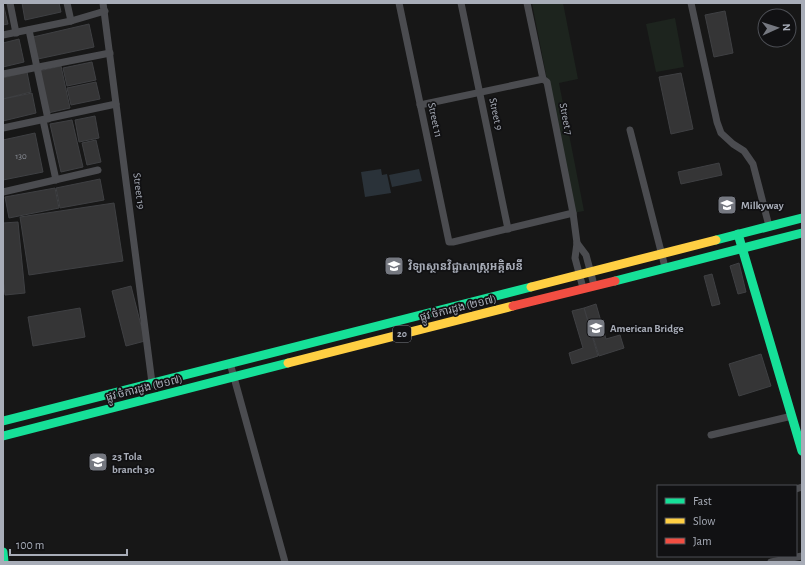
<svg xmlns="http://www.w3.org/2000/svg" width="805" height="565" font-family="'Alegreya Sans','Noto Sans Khmer',sans-serif">
	<style>
		.green { fill: #1d241e }
		.water { fill: #2a3239 }
		.building { fill: #353536; stroke: #3f4043 }
		.lines { fill: none; stroke-linecap: round; stroke-linejoin: round }
		.street { stroke: #4b4c50; stroke-width: 7 }
		.fast { stroke: #16e098; stroke-width: 9 }
		.slow { stroke: #ffcf43; stroke-width: 9 }
		.jam { stroke: #f24e42; stroke-width: 9 }
		.labels { text-anchor: middle; dominant-baseline: central; stroke-width: 3.5; stroke-linejoin: round; paint-order: stroke }
		.number-label { font-size: 9px; fill: #8b8f98 }
		.shield { fill: #111113; stroke: #7b7e86; stroke-width: 1 }
		.shield-label { font-size: 10px; font-weight: bold; fill: #a8adb8 }
		.street-label { font-size: 11px; fill: #a8adb8; stroke: #111113 }
		.poi-label { font-size: 11px; font-weight: bold; fill: #a8adb8; stroke: #111113; text-anchor: start }
	</style>
	<rect width="100%" height="100%" fill="#171717"/>
	<g class="green">
		<polygon points="532,3 563,3 578,79 559,83 584,211 573,213"/>
		<polygon points="675,18 684,67 656,72 646,24"/>
	</g>
	<g class="water">
		<polygon points="381,169 382,175 387,174 391,193 365,197 361,172"/>
		<polygon points="419,169 422,181 392,187 389,175"/>
	</g>
	<g class="building">
		<polygon points="3,3 8,24 3,25"/>
		<polygon points="22,3 59,3 61,12 25,20"/>
		<polygon points="725,11 733,53 714,57 705,15"/>
		<polygon points="89,24 94,47 38,59 33,37"/>
		<polygon points="19,39 24,62 3,67 3,43"/>
		<polygon points="92,62 96,80 67,86 63,68"/>
		<polygon points="61,66 70,108 48,113 39,71"/>
		<polygon points="27,72 31,92 3,99 3,78"/>
		<polygon points="681,73 693,129 671,134 659,77"/>
		<polygon points="96,82 100,99 71,105 67,88"/>
		<polygon points="32,93 36,113 3,121 3,99"/>
		<polygon points="95,116 99,138 79,142 75,120"/>
		<polygon points="72,120 83,167 61,172 50,124"/>
		<polygon points="35,133 43,172 3,180 3,140"/>
		<polygon points="96,140 101,162 87,165 82,143"/>
		<polygon points="719,163 722,175 681,184 678,172"/>
		<polygon points="100,179 104,200 60,208 56,188"/>
		<polygon points="55,188 59,208 9,218 5,197"/>
		<polygon points="114,203 123,261 29,275 20,217"/>
		<polygon points="18,222 25,293 5,295 3,279 3,223"/>
		<polygon points="739,263 746,292 738,294 730,266"/>
		<polygon points="712,274 720,304 712,306 704,276"/>
		<polygon points="131,286 145,341 126,346 112,291"/>
		<polygon points="596,304 606,339 620,335 624,348 599,356 584,308"/>
		<polygon points="80,308 85,337 33,346 28,317"/>
		<polygon points="584,308 598,356 572,364 569,353 583,348 572,311"/>
		<polygon points="761,354 771,386 739,396 729,364"/>
	</g>
	<g class="lines">
		<g class="street">
			<polyline points="10,3 16,33"/>
			<polyline points="67,3 71,21"/>
			<polyline points="103,3 152,383"/>
			<polyline points="399,3 449,242 453,242 573,213"/>
			<polyline points="461,3 508,229"/>
			<polyline points="527,3 543,79 547,82 573,213 577,243 575,258 583,288"/>
			<polyline points="691,3 717,122 721,133 733,144 744,151 753,164 769,226"/>
			<polyline points="29,30 48,119"/>
			<polyline points="3,35 71,21 105,11"/>
			<polyline points="3,74 110,53"/>
			<polyline points="420,105 543,79"/>
			<polyline points="43,120 56,180"/>
			<polyline points="3,128 116,104"/>
			<polyline points="630,130 665,267"/>
			<polyline points="3,192 98,170"/>
			<polyline points="577,243 586,255 594,285"/>
			<polyline points="230,363 285,562"/>
			<polyline points="711,435 792,416"/>
			<polyline points="796,489 802,487"/>
			<polyline points="771,562 802,556"/>
		</g>
		<g class="fast">
			<polyline points="738,234 802,451"/>
			<polyline points="716,240 802,218"/>
			<polyline points="615,281 802,233"/>
			<polyline points="3,421 531,287"/>
			<polyline points="3,436 288,363"/>
			<polyline points="3,552 4,562"/>
		</g>
		<g class="slow">
			<polyline points="531,287 716,240"/>
			<polyline points="288,363 513,306"/>
		</g>
		<polyline class="jam" points="513,306 615,281"/>
	</g>
	<defs>
		<g id="school-square" transform="scale(1)"><rect x="-9" y="-9" width="18" height="18" rx="4" fill="#757880" stroke="#111113"/><path d="M0-5L7-2L0 1L-7-2ZM-4 1L0 2.5L4 1V4Q0 6-4 4Z" fill="#fff"/></g>
	</defs>
	<g fill-rule="evenodd">
		<use href="#school-square" x="727" y="205"/>
		<use href="#school-square" x="394" y="266"/>
		<use href="#school-square" x="596" y="328"/>
		<use href="#school-square" x="98" y="462"/>
	</g>
	<g class="labels">
		<g class="number-label">
			<text x="21" y="156">130</text>
		</g>
		<rect class="shield" x="393" y="326" width="18" height="16" rx="3"/>
		<g class="shield-label">
			<text x="402" y="334">20</text>
		</g>
		<g class="street-label">
			<text transform="translate(496 114) rotate(78)">Street 9</text>
			<text transform="translate(566 119) rotate(79)">Street 7</text>
			<text transform="translate(435 120) rotate(78)">Street 11</text>
			<text transform="translate(139 191) rotate(83)">Street 19</text>
			<text transform="translate(458 308) rotate(-14)">ផ្លូវ ចំការដូង (២១៧)</text>
			<text transform="translate(144 388) rotate(-14)">ផ្លូវ ចំការដូង (២១៧)</text>
		</g>
		<g class="poi-label">
			<text x="741" y="205">Milkyway</text>
			<text x="408" y="266">វិទ្យាស្ថានវិជ្ជាសាស្រ្តអគ្គិសនី</text>
			<text x="610" y="328">American Bridge</text>
			<text x="112" y="456">23 Tola<tspan x="112" dy="13">branch 30</tspan></text>
		</g>
	</g>
	<rect width="805" height="565" fill="none" stroke="#a8adb8" stroke-width="8"/>
	<rect x="657" y="485" width="140" height="72" fill="#111113" stroke="#4d4f55"/>
	<rect x="665" y="498" width="20" height="6" fill="#16e098" stroke="#4d4f55"/>
	<text x="693" y="505" font-size="12" fill="#a8adb8">Fast</text>
	<rect x="665" y="518" width="20" height="6" fill="#ffcf43" stroke="#4d4f55"/>
	<text x="693" y="525" font-size="12" fill="#a8adb8">Slow</text>
	<rect x="665" y="538" width="20" height="6" fill="#f24e42" stroke="#4d4f55"/>
	<text x="693" y="545" font-size="12" fill="#a8adb8">Jam</text>
	<g transform="translate(777 28) rotate(87)"><circle r="19" fill="#111113" stroke="#4d4f55"/>
	<path d="M0-3L7 15L0 10L-7 15Z" fill="#757880"/>
	<text y="-6" font-size="11" font-weight="bold" text-anchor="middle" fill="#a8adb8">N</text>
	</g>
	<path d="M10 549v6h117v-6" fill="none" stroke="#a8adb8" stroke-width="2"/>
	<text x="16" y="549" font-size="12" fill="#a8adb8" stroke="#111113" stroke-width="3" paint-order="stroke">100 m</text>
</svg>
